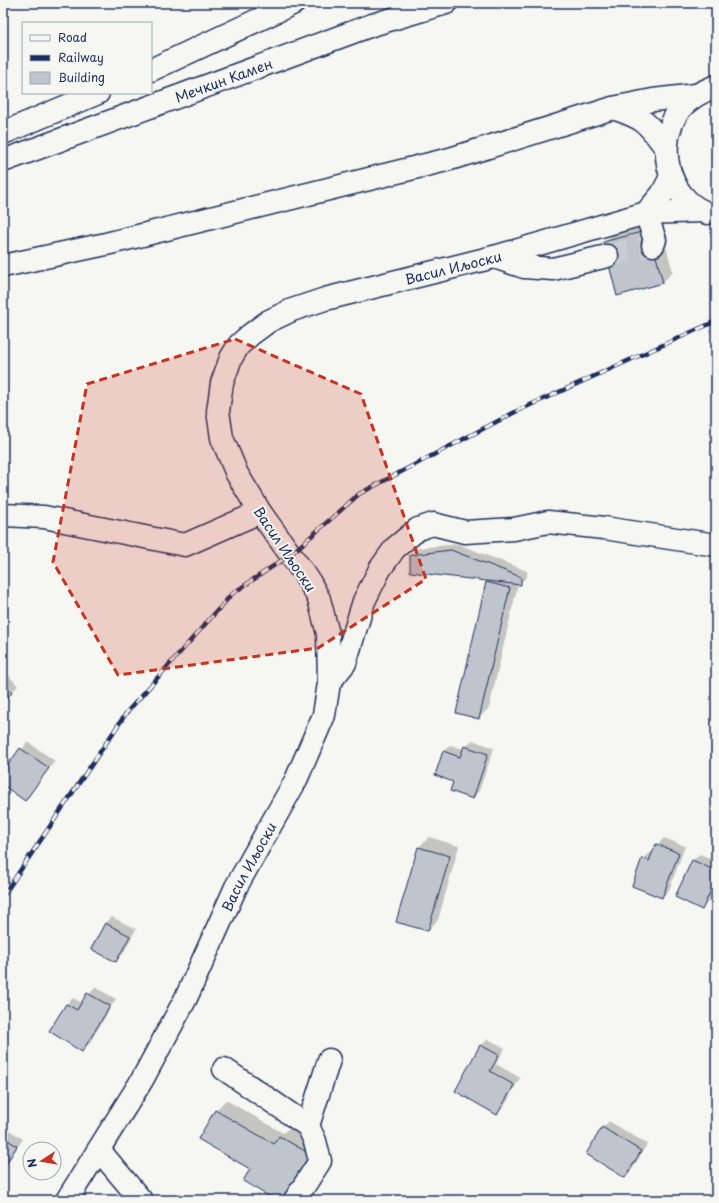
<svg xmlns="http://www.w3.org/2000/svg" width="719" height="1203" font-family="'Playpen Sans',sans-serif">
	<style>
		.shadow { fill: #0003 }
		.building { fill: #c0c4cd; stroke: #1b2f5e }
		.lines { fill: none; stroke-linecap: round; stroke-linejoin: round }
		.minor-tunnel { stroke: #caced4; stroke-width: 22; stroke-dasharray: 22 11; stroke-linecap: butt }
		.minor-casing { stroke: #1b2f5e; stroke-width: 25 }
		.major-casing { stroke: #1b2f5e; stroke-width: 25 }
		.minor { stroke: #f6f6f2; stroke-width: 22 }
		.major { stroke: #f6f6f2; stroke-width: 22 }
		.rail-casing { stroke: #1b2f5e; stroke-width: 4.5 }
		.rail { stroke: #f6f6f2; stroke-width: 3; stroke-dasharray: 9; stroke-linecap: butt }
		.marked { fill: #c8321e; fill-opacity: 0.2; stroke: #c8321e; stroke-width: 3; stroke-dasharray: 8 5; stroke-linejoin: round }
		.labels { text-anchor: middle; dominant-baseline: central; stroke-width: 4; stroke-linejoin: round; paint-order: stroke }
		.street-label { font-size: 14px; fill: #1b2f5e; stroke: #f6f6f2 }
	</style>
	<rect width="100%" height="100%" fill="#f6f6f2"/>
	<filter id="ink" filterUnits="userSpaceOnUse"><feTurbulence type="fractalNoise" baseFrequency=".025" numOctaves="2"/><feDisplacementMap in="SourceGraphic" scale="8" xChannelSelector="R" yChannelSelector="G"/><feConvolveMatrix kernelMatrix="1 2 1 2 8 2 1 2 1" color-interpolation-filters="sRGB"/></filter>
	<g filter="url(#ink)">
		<g class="shadow">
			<polygon points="659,221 673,272 663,282 618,294 605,242 615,232"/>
			<polygon points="458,544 527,571 527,577 518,584 489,708 479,718 487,583 490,580 411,555 417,548"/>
			<polygon points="3,669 18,686 3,701"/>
			<polygon points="472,740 494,748 479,791 473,797 455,781 444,751 450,745 464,749"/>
			<polygon points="28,742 55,761 25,800 3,784 3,773"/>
			<polygon points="429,837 459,846 438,920 428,930 397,921 419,847"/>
			<polygon points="664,838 685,846 669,890 662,897 633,885 643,858 650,852 653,853 657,845"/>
			<polygon points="700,854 716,861 716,885 708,902 702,908 676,897 693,860"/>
			<polygon points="112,917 136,929 123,954 116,961 105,923"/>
			<polygon points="95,987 116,999 89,1044 82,1050 66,1004 73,998 83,1003"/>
			<polygon points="488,1039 505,1048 496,1064 520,1078 504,1107 497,1113 456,1091 481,1046"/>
			<polygon points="226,1100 283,1133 290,1127 320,1144 284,1200 277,1200 251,1169 200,1139 216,1110"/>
			<polygon points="609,1121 647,1144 632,1170 625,1176 603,1128"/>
			<polygon points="3,1126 23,1139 3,1169"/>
		</g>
		<g class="building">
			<polygon points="649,230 663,283 617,296 603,242"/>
			<polygon points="451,550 521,577 521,585 410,572 410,555"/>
			<polygon points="486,582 510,588 479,719 456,713"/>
			<polygon points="3,683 12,693 3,702"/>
			<polygon points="464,746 488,754 473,799 450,791 453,782 435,775 443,751 460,757"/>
			<polygon points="20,748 49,768 25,801 3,785 3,772"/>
			<polygon points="656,844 679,853 662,898 632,886 642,858 649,861"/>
			<polygon points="418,847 450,856 428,931 396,922"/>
			<polygon points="692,860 716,871 716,879 702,910 675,897"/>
			<polygon points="105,923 130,936 116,962 91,949"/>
			<polygon points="87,993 110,1006 82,1052 49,1031 66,1004 77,1010"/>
			<polygon points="480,1045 499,1055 490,1071 514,1085 497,1115 455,1091"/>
			<polygon points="215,1110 274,1144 279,1136 310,1154 284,1200 275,1200 243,1181 250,1169 198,1139"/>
			<polygon points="602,1127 641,1151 625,1178 586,1154"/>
			<polygon points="3,1137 17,1146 3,1169"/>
		</g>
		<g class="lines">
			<polyline class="minor-tunnel" points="607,256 653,245"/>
			<g class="minor-casing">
				<g id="minor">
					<polyline points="151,70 294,3"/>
					<polyline points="3,133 98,93"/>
					<path id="s1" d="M3 161 372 25 446 3"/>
					<polyline points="646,213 655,240 653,245"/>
					<polyline points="494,257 524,267 553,269 607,256"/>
					<polyline points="3,515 44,517 185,545 260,512"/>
					<polyline points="329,683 345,663 364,601 380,569 395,548 418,529 433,524 465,532 514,529 548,522 604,528 716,545"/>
					<polyline points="224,1069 308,1126 315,1141 320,1161 295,1200"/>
					<polyline points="308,1126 329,1060"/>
					<polyline points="99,1150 141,1200"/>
				</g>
			</g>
			<g class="major-casing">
				<g id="major">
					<path d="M613 108C644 118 647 122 666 148"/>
					<polyline points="646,213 662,194 671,177"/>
					<path d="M707 213C666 198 655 142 680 109 690 97 702 92 716 86"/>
					<polyline points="3,266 106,244 450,159 613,108 653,100 696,95"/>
					<path id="s2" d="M67 1200 142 1080 186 998 236 887 296 780 324 715 329 683 328 634 319 599 308 579 260 512 237 474 222 438 218 411 222 383 231 358 239 345 250 335 269 321 292 310 325 299 494 257 646 213 702 211"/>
				</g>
			</g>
			<use href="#minor" class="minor"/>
			<use href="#major" class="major"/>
			<g class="rail-casing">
				<polyline id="rail" points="3,896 127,712 232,594 291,554 359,494 517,411 716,321"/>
			</g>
			<use href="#rail" class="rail"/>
		</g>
	</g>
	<path class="marked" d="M235 339 361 394 426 579 318 648 118 675 53 562 87 384Z"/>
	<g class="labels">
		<g class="street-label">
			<text stroke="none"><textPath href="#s1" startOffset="235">Мечкин Камен</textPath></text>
			<text stroke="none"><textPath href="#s2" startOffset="1184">Васил Иљоски</textPath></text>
			<text transform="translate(285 549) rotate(56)">Васил Иљоски</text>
			<text stroke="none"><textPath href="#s2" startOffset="380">Васил Иљоски</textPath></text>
		</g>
	</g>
	<rect width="719" height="1203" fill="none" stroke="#f6f6f2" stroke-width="16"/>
	<rect x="8" y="8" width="703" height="1187" fill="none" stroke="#1b2f5e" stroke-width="1.5" filter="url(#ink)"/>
	<rect x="22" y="22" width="130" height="72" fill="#f6f6f2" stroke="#9ea6b7"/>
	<rect x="30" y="35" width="20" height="6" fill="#f6f6f2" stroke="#9ea6b7"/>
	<text x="58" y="42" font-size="12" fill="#1b2f5e">Road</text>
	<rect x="30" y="55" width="20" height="6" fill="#1b2f5e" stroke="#9ea6b7"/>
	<text x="58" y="62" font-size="12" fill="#1b2f5e">Railway</text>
	<rect x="30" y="72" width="20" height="12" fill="#c0c4cd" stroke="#9ea6b7"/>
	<text x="58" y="82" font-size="12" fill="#1b2f5e">Building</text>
	<g transform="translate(42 1161) rotate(258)"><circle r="19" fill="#f6f6f2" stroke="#9ea6b7"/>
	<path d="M0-3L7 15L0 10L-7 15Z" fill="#c8321e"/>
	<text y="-6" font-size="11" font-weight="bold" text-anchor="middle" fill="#1b2f5e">N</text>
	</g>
</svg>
